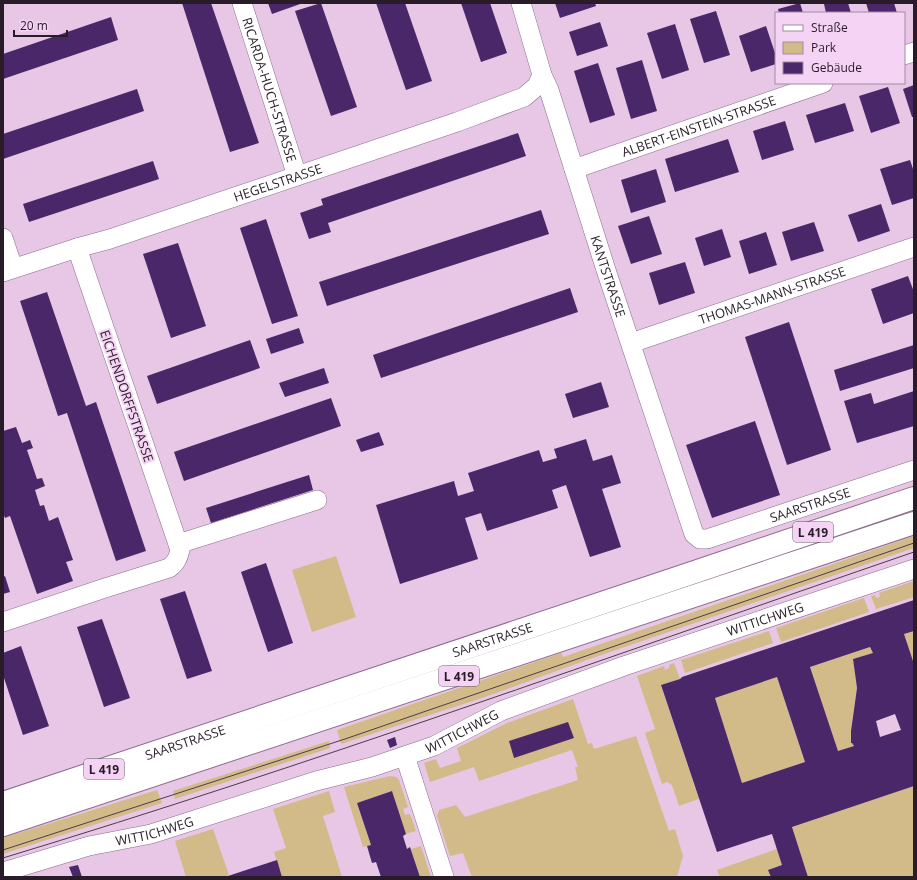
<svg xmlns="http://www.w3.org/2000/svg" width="917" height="880" font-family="'Open Sans',sans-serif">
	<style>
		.green { fill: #d2bb88 }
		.building { fill: #4a2768; fill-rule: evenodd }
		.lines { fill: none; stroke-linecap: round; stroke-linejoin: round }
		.minor-casing { stroke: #8b6d8a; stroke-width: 20 }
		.trunk-casing { stroke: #8b6d8a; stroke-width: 24 }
		.minor { stroke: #fff; stroke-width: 19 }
		.trunk { stroke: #fff; stroke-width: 22 }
		.tram { stroke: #4c3c4c; stroke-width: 1 }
		.labels { text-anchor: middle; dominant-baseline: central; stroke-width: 4; stroke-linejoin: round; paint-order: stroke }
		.shield { fill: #f4d3f4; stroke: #655365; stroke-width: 1 }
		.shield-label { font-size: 12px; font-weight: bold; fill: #281c28 }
		.street-label { font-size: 13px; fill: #281c28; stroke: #f4d3f4 }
	</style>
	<rect width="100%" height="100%" fill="#e7c6e6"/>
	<g class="green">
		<polygon points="914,536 914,548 584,661 485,697 341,744 337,730 561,653 563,657"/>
		<polygon points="336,556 356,617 312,632 292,570"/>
		<polygon points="914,581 914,597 876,609 871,596 875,595 876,598 880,597 879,593"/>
		<polygon points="864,598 869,612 781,642 776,628"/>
		<polygon points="769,631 773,643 685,673 681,660"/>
		<polygon points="914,631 914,664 904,634"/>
		<polygon points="870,647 873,653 853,659 857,688 852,721 851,743 852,743 854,746 838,751 810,667"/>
		<polygon points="674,663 680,679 661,686 699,799 679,806 672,785 667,782 662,784 645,733 655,729 637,676 664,666 665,670 669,668 669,665"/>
		<polygon points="777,677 805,762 742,783 715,698"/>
		<polygon points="573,699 588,744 592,743 594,749 636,736 669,831 675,829 683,856 677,877 472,877 463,853 450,856 437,816 439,810 456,805 465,817 578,780 575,767 578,767 572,750 479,781 474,767 430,782 424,763 436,759 440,768 461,761 457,748 507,723"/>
		<polygon points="329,741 330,748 175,799 173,791"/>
		<polygon points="390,776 396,777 399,780 408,807 403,809 405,815 410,814 416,831 406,834 392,791 357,803 371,845 363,847 344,787"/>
		<polygon points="914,786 914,877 808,877 792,827"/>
		<polygon points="157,790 162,803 3,854 3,838"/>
		<polygon points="329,791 335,812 323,816 342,877 282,877 274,852 286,848 273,809"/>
		<polygon points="213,829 229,875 224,877 186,877 175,841"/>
		<polygon points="421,846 431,877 420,877 411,849"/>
		<polygon points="777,849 782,865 769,870 771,877 720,877 717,870"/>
	</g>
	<g class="building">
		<polygon points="182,3 211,3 259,143 230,152"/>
		<polygon points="268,3 303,3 272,14"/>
		<polygon points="321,3 357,107 331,116 295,11"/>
		<polygon points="376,3 405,3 432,81 406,90"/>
		<polygon points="461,3 490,3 507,53 481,62"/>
		<polygon points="555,3 595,3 596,6 560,18"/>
		<polygon points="800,3 803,13 779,13 778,9"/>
		<polygon points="828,3 848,3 851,13 826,13 824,4"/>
		<polygon points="866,3 894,3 897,13 869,13"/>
		<polygon points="716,11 730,55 704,63 690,19"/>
		<polygon points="111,17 118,40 3,79 3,54"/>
		<polygon points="600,22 608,46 577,56 569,32"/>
		<polygon points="675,24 689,70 662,79 647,33"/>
		<polygon points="766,26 776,56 776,64 751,72 739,36"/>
		<polygon points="642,60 657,111 631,119 616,68"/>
		<polygon points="598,63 615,115 590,123 574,71"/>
		<polygon points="914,85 914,117 912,117 903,89"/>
		<polygon points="888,87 900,123 871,133 859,96"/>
		<polygon points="137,89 144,111 3,159 3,134"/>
		<polygon points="845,103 854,131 815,143 806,115"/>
		<polygon points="785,121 794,150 762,160 753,131"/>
		<polygon points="518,133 526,156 328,223 331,232 309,239 300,213 323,205 321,199"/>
		<polygon points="728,139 739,172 675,192 665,159"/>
		<polygon points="910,160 914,172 914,198 892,205 880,169"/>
		<polygon points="153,161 159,179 29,222 23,204"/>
		<polygon points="656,169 666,202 631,213 621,180"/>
		<polygon points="881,204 890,231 858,242 848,215"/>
		<polygon points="541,210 549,234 327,306 319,282"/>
		<polygon points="649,216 662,254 631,264 618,226"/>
		<polygon points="266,219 298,316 272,324 240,228"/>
		<polygon points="814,222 824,251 791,261 782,232"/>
		<polygon points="722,229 731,257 704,266 695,238"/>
		<polygon points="766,232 777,265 749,274 739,241"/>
		<polygon points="178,243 206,326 171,338 143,254"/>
		<polygon points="685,262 695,293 659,305 649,273"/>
		<polygon points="908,276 914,292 914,313 883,324 871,289"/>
		<polygon points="570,288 578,312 381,378 373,355"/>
		<polygon points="47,292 86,406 96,402 146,551 116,561 67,413 58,416 20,301"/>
		<polygon points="789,322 831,450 787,465 745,337"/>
		<polygon points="299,328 304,343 271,354 266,339"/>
		<polygon points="250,340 260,368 157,404 147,376"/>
		<polygon points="914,345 914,368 840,391 834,370"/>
		<polygon points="324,368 329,383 285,397 279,383"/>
		<polygon points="601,382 609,407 573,418 565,394"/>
		<polygon points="914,391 914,426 857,443 844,401 871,393 874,404"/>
		<polygon points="331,398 341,426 184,481 174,452"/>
		<polygon points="755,421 780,495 712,518 686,445"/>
		<polygon points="16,427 22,443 30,440 33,448 27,450 37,479 42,478 45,486 35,490 40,506 44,505 49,521 58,517 73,560 66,562 73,581 37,594 10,516 5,518 3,513 3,431"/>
		<polygon points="379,432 384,445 361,452 356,440"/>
		<polygon points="586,439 593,461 612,455 621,483 602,489 621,547 590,557 566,485 552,490 558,508 487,531 481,513 465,518 478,559 400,584 376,505 454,481 458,496 474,491 468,473 539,450 543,462 557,458 554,449"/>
		<polygon points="309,475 313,490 211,523 206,508"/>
		<polygon points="266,563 293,643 268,652 241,572"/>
		<polygon points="5,576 10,592 3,594 3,577"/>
		<polygon points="185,591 212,671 187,679 160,599"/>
		<path d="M914 600V631L904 634 914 664V786L792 827 808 877H771L768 870 782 865 772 834 717 852 661 685 680 679 682 677ZM870 647 873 653 853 659 857 688 851 731V743H852L854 746 838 751 810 667ZM777 677 805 762 742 783 715 698ZM895 714 901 730 880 737 876 721Z"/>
		<polygon points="102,619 130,698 104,707 77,627"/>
		<polygon points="21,646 49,726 23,735 3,675 3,653"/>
		<polygon points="568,722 574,738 514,758 509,741"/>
		<polygon points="395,737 397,745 390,748 387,740"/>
		<polygon points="392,791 406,834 403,836 407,849 410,847 420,877 381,877 376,862 372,863 367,846 371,845 357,803"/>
		<polygon points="277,860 282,877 225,877"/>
		<polygon points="78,865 82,877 73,877 69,867"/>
	</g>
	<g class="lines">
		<g class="minor-casing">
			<g id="minor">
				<path id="s1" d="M242 3 297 176"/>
				<path id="s2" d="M521 3 542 75 549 90 605 267 694 534 700 539H707L914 470"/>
				<polyline points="904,55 914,52"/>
				<path id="s3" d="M574 169 823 83"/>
				<polyline points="3,238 13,268"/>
				<path id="s4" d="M3 272 77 248 110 239 457 122 524 97 537 86 542 75"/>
				<path id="s5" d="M631 343 914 247"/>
				<polyline points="178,544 317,500"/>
				<path d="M3 622 105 588 169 568C176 563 178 558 180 550L77 248"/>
				<polyline points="405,756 444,877"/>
				<path id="s6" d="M3 872 89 846 151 834 316 781 372 767 434 746 501 711 624 666 914 569"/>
			</g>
		</g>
		<g class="trunk-casing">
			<g id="trunk">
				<path id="s7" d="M3 803 677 578 914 498"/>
				<path d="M3 825C307 726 611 626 914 523"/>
			</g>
		</g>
		<use href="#minor" class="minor"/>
		<use href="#trunk" class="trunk"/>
		<g class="tram">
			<polyline points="3,850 345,739 914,543"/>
			<path d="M3 858C310 765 611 656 914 552"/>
		</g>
	</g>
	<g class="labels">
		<g class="shield">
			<rect x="793" y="522" width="40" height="20" rx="3"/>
			<rect x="439" y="666" width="40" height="20" rx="3"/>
			<rect x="84" y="759" width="40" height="20" rx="3"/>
		</g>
		<g class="shield-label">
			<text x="813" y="532">L 419</text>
			<text x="459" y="676">L 419</text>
			<text x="104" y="769">L 419</text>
		</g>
		<g class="street-label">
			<text stroke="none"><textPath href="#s1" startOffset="91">RICARDA-HUCH-STRASSE</textPath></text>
			<text stroke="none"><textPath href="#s3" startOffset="132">ALBERT-EINSTEIN-STRASSE</textPath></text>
			<text stroke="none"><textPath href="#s4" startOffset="289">HEGELSTRASSE</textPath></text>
			<text stroke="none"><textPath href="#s2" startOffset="287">KANTSTRASSE</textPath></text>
			<text stroke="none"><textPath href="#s5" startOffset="149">THOMAS-MANN-STRASSE</textPath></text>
			<text transform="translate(127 396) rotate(71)">EICHENDORFFSTRASSE</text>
			<text stroke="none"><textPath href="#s2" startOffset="682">SAARSTRASSE</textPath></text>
			<text stroke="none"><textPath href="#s6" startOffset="805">WITTICHWEG</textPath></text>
			<text stroke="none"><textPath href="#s7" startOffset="516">SAARSTRASSE</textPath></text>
			<text stroke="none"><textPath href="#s6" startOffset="481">WITTICHWEG</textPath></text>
			<text stroke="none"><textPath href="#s7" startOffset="192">SAARSTRASSE</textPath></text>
			<text stroke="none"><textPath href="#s6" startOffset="157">WITTICHWEG</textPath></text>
		</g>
	</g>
	<rect width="917" height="880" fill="none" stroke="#281c28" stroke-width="8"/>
	<rect x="775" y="12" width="130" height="72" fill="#f4d3f4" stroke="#a28aa2"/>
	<rect x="783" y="25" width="20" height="6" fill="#ffffff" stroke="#a28aa2"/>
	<text x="811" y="32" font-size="12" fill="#281c28">Straße</text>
	<rect x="783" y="42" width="20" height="12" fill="#d2bb88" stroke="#a28aa2"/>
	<text x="811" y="52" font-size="12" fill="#281c28">Park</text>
	<rect x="783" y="62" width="20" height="12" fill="#4a2768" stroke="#a28aa2"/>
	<text x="811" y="72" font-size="12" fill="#281c28">Gebäude</text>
	<path d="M14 30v6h53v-6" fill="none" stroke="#281c28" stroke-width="2"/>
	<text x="20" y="30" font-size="12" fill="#281c28" stroke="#f4d3f4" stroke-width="3" paint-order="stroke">20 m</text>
</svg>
